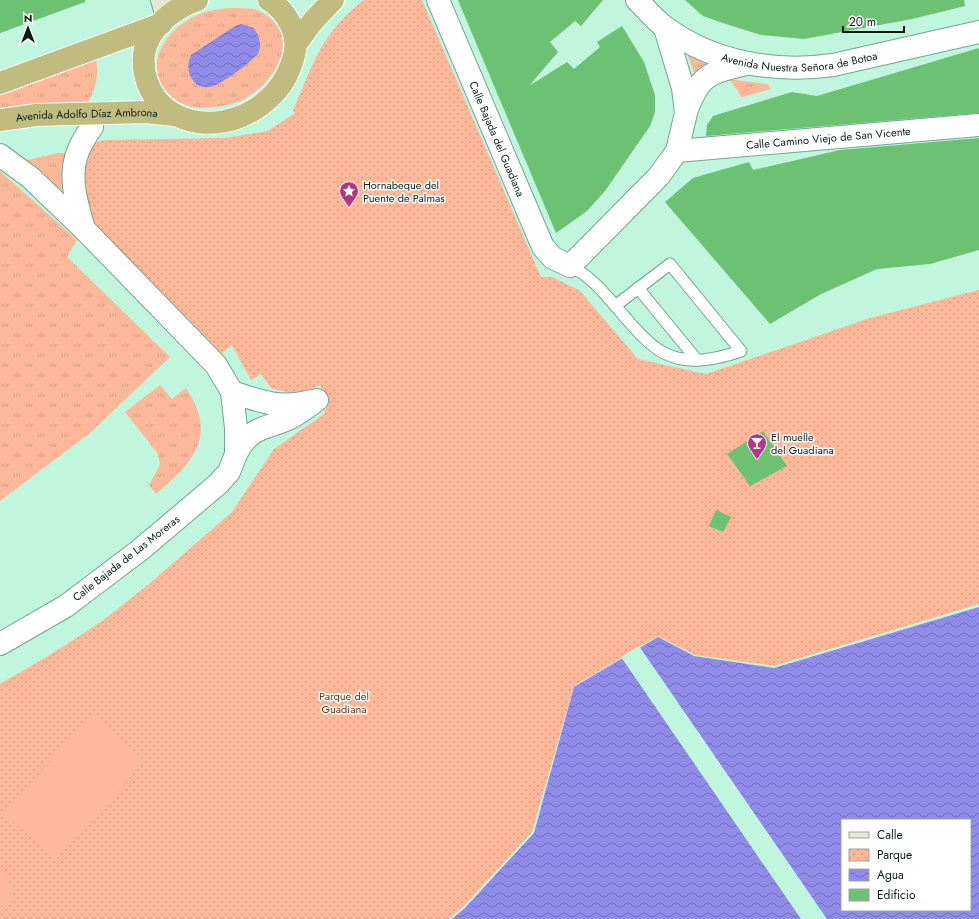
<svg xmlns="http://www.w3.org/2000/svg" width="979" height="919" font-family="Jost,sans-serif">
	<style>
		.grass { fill: url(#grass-tufts) }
		.park { fill: url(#park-dots) }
		.garden { fill: #fdb899 }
		.water { fill: url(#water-waves); fill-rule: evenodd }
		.pier { fill: #c0f6dd }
		.building { fill: #6dc172 }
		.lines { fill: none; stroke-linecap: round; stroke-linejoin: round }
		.service-casing { stroke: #72a58f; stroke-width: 13 }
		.minor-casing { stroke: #72a58f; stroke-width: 24 }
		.secondary-casing { stroke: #72a58f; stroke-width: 24 }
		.trunk-casing { stroke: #fff; stroke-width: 24 }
		.service { stroke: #fff; stroke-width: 11 }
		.minor { stroke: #fff; stroke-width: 22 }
		.secondary { stroke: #e8e6d0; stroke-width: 22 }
		.trunk { stroke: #c0bc80; stroke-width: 22 }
		.labels { text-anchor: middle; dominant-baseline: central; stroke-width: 3; stroke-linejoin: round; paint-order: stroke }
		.street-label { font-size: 11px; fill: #081c14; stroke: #fff }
		.poi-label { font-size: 11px; fill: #081c14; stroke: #fff; text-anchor: start }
		.park-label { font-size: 11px; fill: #70300c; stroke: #fff }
	</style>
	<defs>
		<pattern id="grass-tufts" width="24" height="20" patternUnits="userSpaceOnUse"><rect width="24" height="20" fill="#fdb899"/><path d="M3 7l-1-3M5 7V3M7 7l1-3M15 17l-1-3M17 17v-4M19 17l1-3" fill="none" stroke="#d79e83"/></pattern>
		<pattern id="park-dots" width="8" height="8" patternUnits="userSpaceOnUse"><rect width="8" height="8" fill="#fdb899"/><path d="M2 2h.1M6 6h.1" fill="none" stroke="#d79e83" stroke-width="1.8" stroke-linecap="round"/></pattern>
		<pattern id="water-waves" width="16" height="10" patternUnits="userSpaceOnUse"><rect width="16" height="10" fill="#908ae9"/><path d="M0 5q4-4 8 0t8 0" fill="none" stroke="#7470bc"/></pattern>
	</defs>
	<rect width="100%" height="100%" fill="#c0f6dd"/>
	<g class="grass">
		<path d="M230 8C238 8 247 8 254 9 264 12 273 19 278 27 293 52 270 83 249 96 239 103 226 106 215 107 203 109 190 108 179 102 168 95 159 84 157 70 155 45 178 22 200 14 210 10 220 9 230 8Z"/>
		<polygon points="687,52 714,66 696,78"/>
		<path d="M96 59C99 76 96 88 88 103H47L0 109V94Z"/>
		<polygon points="729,79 767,84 771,89 742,97"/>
		<polygon points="58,153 67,153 63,165 61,197 23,161"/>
		<polygon points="0,171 77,240 67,257 170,357 90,433 0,501"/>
		<path d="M160 385 172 399 186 388C218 436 194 462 156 494L149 485 160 465 158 454 125 412Z"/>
	</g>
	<path class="park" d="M364 0H422L541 277H553L580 291 638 359 706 374 870 318 979 290V604L774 666 695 655 658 636 574 686 532 832 463 907 449 919H0V684L50 655 101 622 149 584 232 512 274 449 324 414 329 400 320 385 302 393H290L271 388 261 374 251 380 232 345 220 355 94 224 85 209 80 176 92 143 105 140 225 138 268 131 295 113 293 111C313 64 322 32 364 0Z"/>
	<g class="garden">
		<polygon points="93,714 145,761 56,860 3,813"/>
		<polygon points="0,861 16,901 0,907"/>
	</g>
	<g class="water">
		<path d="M241 24 254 28C258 35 262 42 259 51 256 60 219 86 210 87 191 89 184 69 191 55L235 26Z"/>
		<path d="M979 607V919H452L465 908 534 833 574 687 658 637 694 656 774 668ZM842 820H970V910H842Z"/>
	</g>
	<polygon class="pier" points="639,646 827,919 801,919 621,657"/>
	<g class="building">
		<polygon points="0,0 85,0 85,2 0,33"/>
		<polygon points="458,0 603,0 581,26 575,21 550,42 558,52 529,86 567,62 574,69 600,47 597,42 622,26 644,62 655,95 655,112 650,126 605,191 587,211 556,233"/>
		<polygon points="685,0 964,0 965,6 912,19 804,39 761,35 723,23 703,16"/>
		<polygon points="979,48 979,113 706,136 707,125 713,116 792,92 817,96"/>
		<polygon points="979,138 979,250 930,264 877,269 821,294 770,324 665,202 693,178 749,162 753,170 840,150"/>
		<polygon points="763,431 787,466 750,486 727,454"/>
		<polygon points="716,510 731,517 723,532 709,526"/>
	</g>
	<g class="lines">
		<g class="service-casing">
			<g id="service">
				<path d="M570 266C588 275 599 287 612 302 625 317 646 344 664 353 689 366 717 359 741 351L670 264 615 306"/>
				<polyline points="638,288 697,360"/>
			</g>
		</g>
		<g class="minor-casing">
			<g id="minor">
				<path id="s1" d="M438 0 543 247 553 258 570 266 659 176 677 151 686 113 683 88 665 28"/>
				<path id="s2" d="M637 0C646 9 655 20 666 28 714 63 775 73 833 65L979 32"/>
				<path d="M686 112C700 74 709 73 746 64"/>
				<path id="s3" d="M677 151 979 125"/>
				<polyline points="0,155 31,178 84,229 216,365 232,392 236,428 236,454 229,472 217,485 140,550 66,606 0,644"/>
				<path d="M84 229C77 204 67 175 79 149 82 142 87 134 92 127"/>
				<path d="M232 392C261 402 281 409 312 401"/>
				<path d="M236 454C251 426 263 430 288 419 298 415 308 406 317 400"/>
			</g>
		</g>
		<g class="secondary-casing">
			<polyline id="secondary" points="162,0 167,16"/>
		</g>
		<g class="trunk-casing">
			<g id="trunk">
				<path d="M197 0C174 8 148 28 144 54 142 74 149 95 165 108 207 141 272 115 290 68 296 53 298 40 291 25 286 15 279 6 269 0"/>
				<polyline points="296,44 313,21 333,0"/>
				<polyline points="0,83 161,24"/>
				<path id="s4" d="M0 120 36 115 145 112 174 115"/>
			</g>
		</g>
		<use href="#service" class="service"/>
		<use href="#minor" class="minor"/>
		<use href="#secondary" class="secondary"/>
		<use href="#trunk" class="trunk"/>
	</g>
	<defs>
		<g id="sight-pin" transform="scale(1)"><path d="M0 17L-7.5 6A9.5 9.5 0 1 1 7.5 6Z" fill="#b33686" stroke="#fff"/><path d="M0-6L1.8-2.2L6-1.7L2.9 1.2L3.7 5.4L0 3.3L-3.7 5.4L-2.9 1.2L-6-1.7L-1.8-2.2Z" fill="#fff"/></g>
		<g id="bar-pin" transform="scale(1)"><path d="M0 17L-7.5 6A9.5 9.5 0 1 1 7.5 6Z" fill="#b33686" stroke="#fff"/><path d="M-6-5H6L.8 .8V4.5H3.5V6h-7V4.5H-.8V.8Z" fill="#fff"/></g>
	</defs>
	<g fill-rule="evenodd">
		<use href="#sight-pin" x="349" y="191"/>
		<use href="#bar-pin" x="757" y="443"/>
	</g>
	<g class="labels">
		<g class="street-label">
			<text stroke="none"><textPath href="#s2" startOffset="182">Avenida Nuestra Señora de Botoa</textPath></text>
			<text stroke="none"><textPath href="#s4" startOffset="87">Avenida Adolfo Díaz Ambrona</textPath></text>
			<text stroke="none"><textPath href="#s3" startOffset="152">Calle Camino Viejo de San Vicente</textPath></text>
			<text stroke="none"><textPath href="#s1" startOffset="151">Calle Bajada del Guadiana</textPath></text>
			<text transform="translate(126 558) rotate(-38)">Calle Bajada de Las Moreras</text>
		</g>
		<g class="poi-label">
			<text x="363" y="185">Hornabeque del<tspan x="363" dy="13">Puente de Palmas</tspan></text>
			<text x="771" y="437">El muelle<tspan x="771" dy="13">del Guadiana</tspan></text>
		</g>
		<g class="park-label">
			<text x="344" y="696">Parque del<tspan x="344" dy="13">Guadiana</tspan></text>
		</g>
	</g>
	<rect x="841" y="819" width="130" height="92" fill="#ffffff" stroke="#9ca4a1"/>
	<rect x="849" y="832" width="20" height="6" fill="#e8e6d0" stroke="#9ca4a1"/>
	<text x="877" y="839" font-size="12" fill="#081c14">Calle</text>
	<rect x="849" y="849" width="20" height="12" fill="url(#park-dots)" stroke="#9ca4a1"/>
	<text x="877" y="859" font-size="12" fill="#081c14">Parque</text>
	<rect x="849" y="869" width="20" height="12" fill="url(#water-waves)" stroke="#9ca4a1"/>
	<text x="877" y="879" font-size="12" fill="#081c14">Agua</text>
	<rect x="849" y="889" width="20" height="12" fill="#6dc172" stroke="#9ca4a1"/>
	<text x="877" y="899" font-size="12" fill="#081c14">Edificio</text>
	<g transform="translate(28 28)" stroke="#ffffff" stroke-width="3" paint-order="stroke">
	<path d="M0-3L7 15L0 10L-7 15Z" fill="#081c14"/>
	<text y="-6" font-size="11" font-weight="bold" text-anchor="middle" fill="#081c14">N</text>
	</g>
	<path d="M843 26v6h61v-6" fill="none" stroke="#081c14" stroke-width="2"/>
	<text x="849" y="26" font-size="12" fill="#081c14" stroke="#ffffff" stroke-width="3" paint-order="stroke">20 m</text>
</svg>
